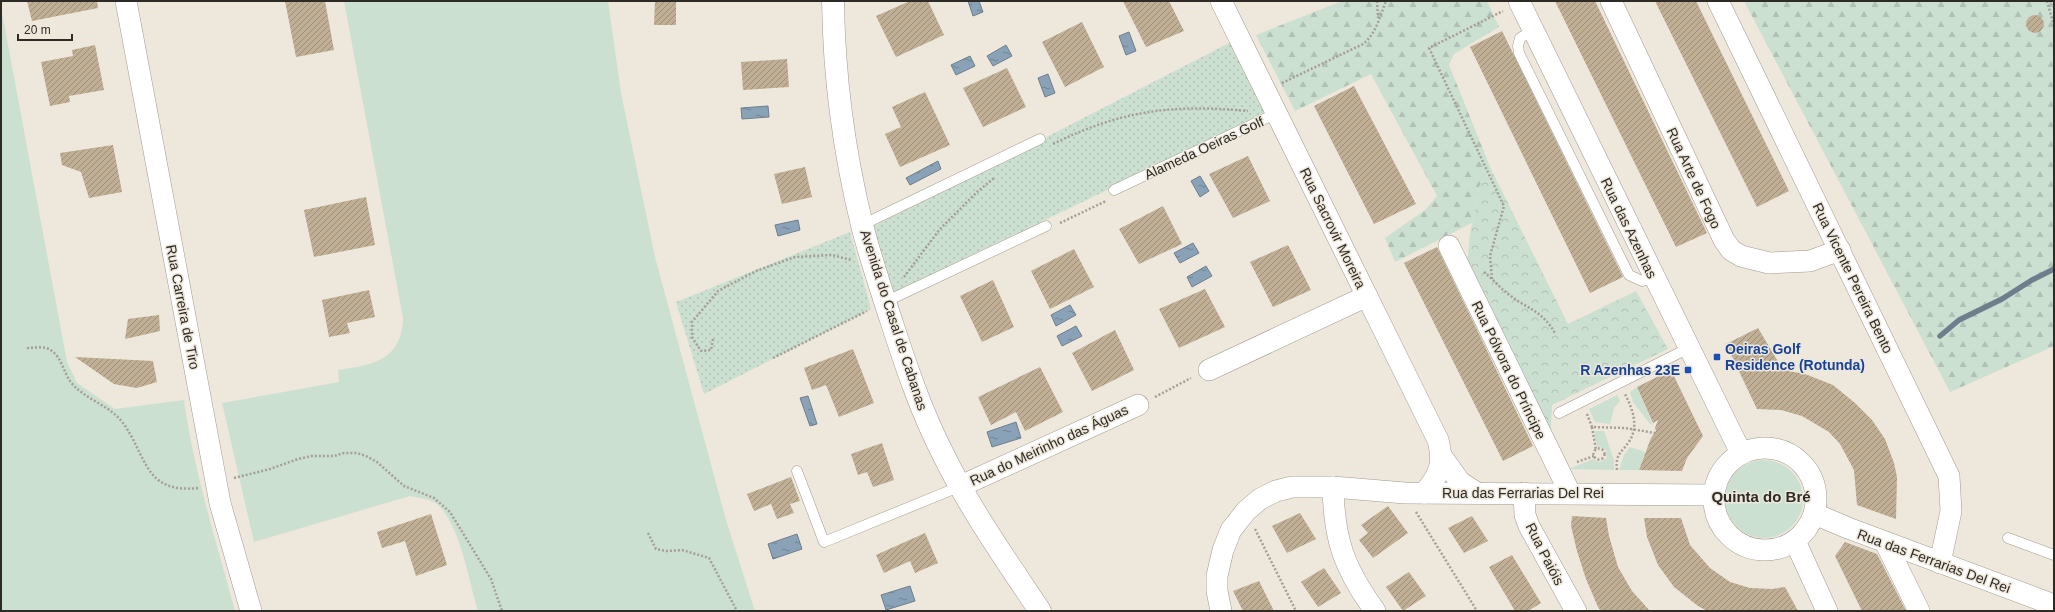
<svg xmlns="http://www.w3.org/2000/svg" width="2055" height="612" font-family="Arial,sans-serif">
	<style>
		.grass { fill: #cce0d2 }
		.forest { fill: url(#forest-firs) }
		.park { fill: url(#park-crowns) }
		.garden { fill: url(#garden-dots) }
		.water { fill: url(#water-ripples); stroke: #6e7e8c }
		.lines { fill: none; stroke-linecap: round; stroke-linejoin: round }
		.stream { stroke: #6e7e8c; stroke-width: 5.5 }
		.building { fill: url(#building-hatch) }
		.service-casing { stroke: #a19a8f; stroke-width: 11 }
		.minor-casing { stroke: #a19a8f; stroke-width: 22 }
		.tertiary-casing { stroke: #a19a8f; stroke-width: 23 }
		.path { stroke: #a49e95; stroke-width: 2.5; stroke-dasharray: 2 2; stroke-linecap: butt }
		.service { stroke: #fff; stroke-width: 10 }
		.minor { stroke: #fff; stroke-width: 21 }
		.tertiary { stroke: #fff; stroke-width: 22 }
		.transit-dot { fill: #1a4fb4; stroke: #eee7db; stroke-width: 1.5 }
		.labels { text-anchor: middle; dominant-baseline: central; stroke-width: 3; stroke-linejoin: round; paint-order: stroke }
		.street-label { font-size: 14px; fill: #2e2b27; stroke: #eee7db }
		.transit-label { font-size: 14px; font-weight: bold; fill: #164399; stroke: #eee7db; text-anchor: start }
		.neighbourhood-label { font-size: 15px; font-weight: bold; fill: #2e2b27; stroke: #eee7db }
	</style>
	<defs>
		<pattern id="forest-firs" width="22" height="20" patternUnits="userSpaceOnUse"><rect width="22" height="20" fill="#cce0d2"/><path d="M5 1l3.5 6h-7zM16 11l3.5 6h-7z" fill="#b0c0b4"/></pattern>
		<pattern id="park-crowns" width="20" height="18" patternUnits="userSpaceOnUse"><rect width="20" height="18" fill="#cce0d2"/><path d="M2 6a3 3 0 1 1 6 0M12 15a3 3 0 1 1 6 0" fill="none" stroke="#b0c0b4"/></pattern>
		<pattern id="garden-dots" width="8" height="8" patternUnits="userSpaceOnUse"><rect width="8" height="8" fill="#cce0d2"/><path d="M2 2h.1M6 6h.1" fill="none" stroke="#b0c0b4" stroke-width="1.8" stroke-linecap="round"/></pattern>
		<pattern id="water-ripples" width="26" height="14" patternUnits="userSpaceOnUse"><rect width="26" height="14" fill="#8aa2b7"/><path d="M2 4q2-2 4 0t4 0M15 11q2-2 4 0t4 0" fill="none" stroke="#718495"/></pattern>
		<pattern id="building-hatch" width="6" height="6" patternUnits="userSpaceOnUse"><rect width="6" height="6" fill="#c0af95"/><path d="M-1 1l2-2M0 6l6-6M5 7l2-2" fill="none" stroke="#9c8f7a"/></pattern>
	</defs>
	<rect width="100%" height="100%" fill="#eee7db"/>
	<g class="grass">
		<path d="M344 1H608L621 93 655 257 726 520 755 611H478C469 582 460 524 437 504 430 499 419 498 410 496L254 542 222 403 339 382 338 370C373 365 402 360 403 318Z"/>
		<path d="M1 7 67 362 77 383 115 409 184 400C194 472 216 541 235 611H1Z"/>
		<polygon points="1637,387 1653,425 1650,424 1633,402 1630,392"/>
		<polygon points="1617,395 1620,401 1614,408 1610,424 1595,422 1589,409"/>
		<polygon points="1594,431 1604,431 1614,460 1614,470 1569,469 1593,459 1599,462 1607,458 1606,450 1597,446"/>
		<polygon points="1630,447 1645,452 1639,470 1619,470 1624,455"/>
		<circle cx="1764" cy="499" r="39"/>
	</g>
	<g class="forest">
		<polygon points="1342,1 1487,1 1499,27 1454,54 1449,65 1491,169 1479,187 1472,223 1395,262 1385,238 1425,210 1437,196 1371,74 1295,111 1256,35"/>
		<polygon points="1744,1 2054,1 2054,346 1950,392"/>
	</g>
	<polygon class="park" points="1491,169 1568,324 1636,291 1668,349 1552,405 1551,427 1546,430 1467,266 1470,234 1479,187"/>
	<g class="garden">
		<polygon points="1231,42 1268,113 892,293 870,228"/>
		<polygon points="850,232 871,309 704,394 676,302"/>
	</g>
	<g class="water">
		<polygon points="968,1 979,1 983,12 973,16"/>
		<polygon points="1129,32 1136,51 1126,55 1119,36"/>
		<polygon points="1006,45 1012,56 993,66 987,56"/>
		<polygon points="970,56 975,66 956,75 951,65"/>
		<polygon points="1048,74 1055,93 1045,97 1038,78"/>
		<polygon points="768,106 769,117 742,119 741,108"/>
		<polygon points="938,161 941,169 910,185 906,178"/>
		<polygon points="1200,176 1209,191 1200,197 1191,181"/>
		<polygon points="798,220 800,230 778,236 775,225"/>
		<polygon points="1193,243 1199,253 1180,263 1174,253"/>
		<polygon points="1206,266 1212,276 1192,287 1187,277"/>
		<polygon points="1070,305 1076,315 1056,326 1051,315"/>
		<polygon points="1076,326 1082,336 1062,346 1057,336"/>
		<polygon points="808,396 817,424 810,426 800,398"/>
		<polygon points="1016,422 1021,438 992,447 987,432"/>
		<polygon points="797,534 802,549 773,559 768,544"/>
		<polygon points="910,586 915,601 886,610 881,595"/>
	</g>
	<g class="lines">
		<polyline class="stream" points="1940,336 1959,320 2002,299 2032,280 2054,269"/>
	</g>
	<g class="building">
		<polygon points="27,1 97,1 98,8 32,21"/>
		<polygon points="285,1 325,1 334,50 296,57"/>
		<polygon points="655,1 676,1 676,25 654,25"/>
		<polygon points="910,1 928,1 944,35 896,57 876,16"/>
		<polygon points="1123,1 1169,1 1184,31 1146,47"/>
		<polygon points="1555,1 1595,1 1707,233 1676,247"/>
		<polygon points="1655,1 1696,1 1789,191 1757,207"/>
		<circle cx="2035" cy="24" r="9"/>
		<polygon points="1082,22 1104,67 1065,87 1042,42"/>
		<polygon points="1502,31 1623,277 1590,293 1470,47"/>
		<polygon points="95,45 104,90 69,96 70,102 50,106 41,62 73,56 72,50"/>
		<polygon points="787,59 789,87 743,90 741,62"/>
		<polygon points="1007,68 1026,107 983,127 963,88"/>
		<polygon points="1354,86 1416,204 1374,224 1314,106"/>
		<polygon points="925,92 950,145 900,167 885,134 901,127 892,107"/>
		<polygon points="113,145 122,192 89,198 81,172 62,165 60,153"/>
		<polygon points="1248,156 1270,201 1233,218 1209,174"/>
		<polygon points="805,167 812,197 782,204 774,174"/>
		<polygon points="366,197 375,245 314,257 304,210"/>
		<polygon points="1163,206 1182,244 1139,264 1119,229"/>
		<polygon points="1288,245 1311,290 1273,307 1250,262"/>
		<polygon points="1437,247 1533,446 1503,461 1404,263"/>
		<polygon points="1074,249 1094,287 1050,309 1031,271"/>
		<polygon points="993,280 1014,327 982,342 960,296"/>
		<polygon points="1205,289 1225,327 1179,348 1159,309"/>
		<polygon points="369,290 375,317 347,323 350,333 329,337 322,300"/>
		<polygon points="159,315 160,331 125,339 128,319"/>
		<polygon points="1758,328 1783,370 1805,374 1833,385 1855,403 1872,420 1885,439 1894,463 1897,477 1896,519 1857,505 1854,470 1840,444 1829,432 1802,416 1781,410 1757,409 1726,344"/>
		<polygon points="1115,330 1134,370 1092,391 1072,353"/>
		<polygon points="853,349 874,403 839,417 826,385 812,390 804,368"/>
		<polygon points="75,357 153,361 157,382 137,388 114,384"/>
		<polygon points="1040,367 1063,412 1025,431 1016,412 991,425 978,397"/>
		<polygon points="1671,370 1703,436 1687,458 1682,471 1639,470 1651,438 1656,431 1655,428 1658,420 1653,423 1637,387"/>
		<polygon points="882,443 894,480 873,487 867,472 858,475 851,454"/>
		<polygon points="791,477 800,501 790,504 794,513 777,519 771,504 754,511 747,494"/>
		<polygon points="1388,506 1408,533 1373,558 1359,540 1368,533 1361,525"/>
		<polygon points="1300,513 1316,539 1287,553 1272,526"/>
		<polygon points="431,514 447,565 416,576 405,541 382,548 377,532"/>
		<polygon points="1472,516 1488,541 1464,553 1448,528"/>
		<polygon points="1572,516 1606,518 1609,536 1618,567 1632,591 1650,611 1601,611 1598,607 1586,579 1577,551 1571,526"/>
		<polygon points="1644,518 1681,518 1690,545 1710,568 1730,582 1750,588 1772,589 1785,587 1798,611 1707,611 1698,606 1674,587 1658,565 1647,537"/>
		<polygon points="925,533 938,563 915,573 910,561 884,573 876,555"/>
		<polygon points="1845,542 1877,554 1906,611 1862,611 1835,556"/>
		<polygon points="1512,555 1541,603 1528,611 1515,611 1489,567"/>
		<polygon points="1324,568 1341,593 1318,607 1301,582"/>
		<polygon points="1409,572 1426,596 1403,611 1386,587"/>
		<polygon points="1259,581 1274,611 1243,611 1233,591"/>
	</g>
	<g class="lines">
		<g class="service-casing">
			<g id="service">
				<polyline points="1533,30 1520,38 1518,46 1519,53 1629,275 1642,281 1654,278"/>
				<polyline points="1114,190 1277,113"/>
				<polyline points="862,225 1040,139"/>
				<polyline points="885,302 1046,226"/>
				<polyline points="1559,413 1689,348"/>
				<polyline points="797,471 824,542 961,486"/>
				<polyline points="2008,538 2054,555"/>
			</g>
		</g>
		<g class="minor-casing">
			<g id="minor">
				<polyline points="126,1 220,503 251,611"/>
				<path d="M1221 1 1438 440C1444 463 1440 475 1424 493"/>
				<polyline points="1519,1 1741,453"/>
				<polyline points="1611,1 1724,240 1731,250 1741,256 1769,263 1810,261 1840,250"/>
				<polyline points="1718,1 1949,476 1951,511 1940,563"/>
				<polyline points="1449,246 1570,493"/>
				<polyline points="1209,370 1367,296"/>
				<circle cx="1765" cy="499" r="51"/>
				<polyline points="1442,457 1460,482 1477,493"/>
				<polyline points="961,486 1138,405"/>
				<path d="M1333 487C1334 540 1344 568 1375 611"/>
				<polyline points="1524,493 1525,515 1529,526 1576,611"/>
				<polyline points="1815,514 1848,528 2054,605"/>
				<polyline points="1795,541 1827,611"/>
				<polyline points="1885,542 1919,611"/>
				<polyline points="1221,611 1217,591 1217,576 1223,550 1231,530 1246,511 1260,499 1276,491 1292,487 1333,487 1405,493 1714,495"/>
			</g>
		</g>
		<g class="tertiary-casing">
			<path id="tertiary" d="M833 1C834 76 844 152 862 225 870 257 881 289 891 320 906 366 921 411 943 454 970 509 1006 560 1040 611"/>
		</g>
		<g class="path">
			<polyline points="1377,1 1378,18"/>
			<polyline points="2047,1 2054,26"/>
			<path d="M1282 83 1363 44C1376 34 1380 16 1386 1"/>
			<path d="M1053 144C1122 110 1173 104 1248 111"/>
			<polyline points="1060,223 1106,201"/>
			<path d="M1484 272C1492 278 1499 287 1507 293 1526 309 1541 309 1555 333"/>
			<polyline points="904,277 940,229 977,192 994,178"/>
			<polyline points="1492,279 1490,256 1504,206 1429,48 1503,11"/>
			<polyline points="713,339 711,350 701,351 692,337 692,322 718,291 756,271 795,257 832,255 851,260"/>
			<path d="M27 348C36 348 46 345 53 352 61 358 64 372 70 381 83 399 110 405 123 423 147 456 144 494 198 488"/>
			<polyline points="773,358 867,311"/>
			<polyline points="1155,397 1191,378"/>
			<polyline points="1587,414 1592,427 1625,428 1655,433"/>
			<polyline points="1592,427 1596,450"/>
			<circle cx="1599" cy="454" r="5.5"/>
			<polyline points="1577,462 1594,456"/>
			<path d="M1617 470C1615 453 1622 453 1630 440 1639 425 1632 408 1625 394"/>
			<polyline points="234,478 270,469 298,459 312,456 334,456 344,453 357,453 366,456 377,462 404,486 434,498 450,512 491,579 502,611"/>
			<polyline points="1416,512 1477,611"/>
			<polyline points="1255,529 1296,611"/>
			<polyline points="648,533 656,549 666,551 682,550 709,558 737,611"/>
		</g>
		<use href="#service" class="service"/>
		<use href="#minor" class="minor"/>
		<use href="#tertiary" class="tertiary"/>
	</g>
	<g class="transit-dot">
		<rect x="1713" y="353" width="8" height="8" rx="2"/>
		<rect x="1684" y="366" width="8" height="8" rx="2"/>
	</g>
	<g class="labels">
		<g class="street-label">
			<text transform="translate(1204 148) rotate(-25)">Alameda Oeiras Golf</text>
			<text transform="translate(1694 178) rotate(65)">Rua Arte de Fogo</text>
			<text transform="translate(1333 228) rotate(64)">Rua Sacrovir Moreira</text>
			<text transform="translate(1629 228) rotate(64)">Rua das Azenhas</text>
			<text transform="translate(1853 278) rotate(64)">Rua Vicente Pereira Bento</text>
			<text transform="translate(183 307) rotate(79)">Rua Carreira de Tiro</text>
			<text transform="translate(894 320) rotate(72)">Avenida do Casal de Cabanas</text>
			<text transform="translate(1509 370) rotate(64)">Rua Pólvora do Príncipe</text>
			<text transform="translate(1049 445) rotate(-25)">Rua do Meirinho das Águas</text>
			<text x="1523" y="493">Rua das Ferrarias Del Rei</text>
			<text transform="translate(1545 554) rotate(63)">Rua Paióis</text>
			<text transform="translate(1934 561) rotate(20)">Rua das Ferrarias Del Rei</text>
		</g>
		<g class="transit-label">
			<text x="1725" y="349">Oeiras Golf<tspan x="1725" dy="16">Residence (Rotunda)</tspan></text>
			<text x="1680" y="370" text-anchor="end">R Azenhas 23E</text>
		</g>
		<g class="neighbourhood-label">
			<text x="1761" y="496">Quinta do Bré</text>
		</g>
	</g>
	<rect width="2055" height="612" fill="none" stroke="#2e2b27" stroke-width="4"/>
	<path d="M18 34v6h54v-6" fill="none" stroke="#2e2b27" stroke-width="2"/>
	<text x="24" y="34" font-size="12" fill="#2e2b27" stroke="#eee7db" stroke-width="3" paint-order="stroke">20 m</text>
</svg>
